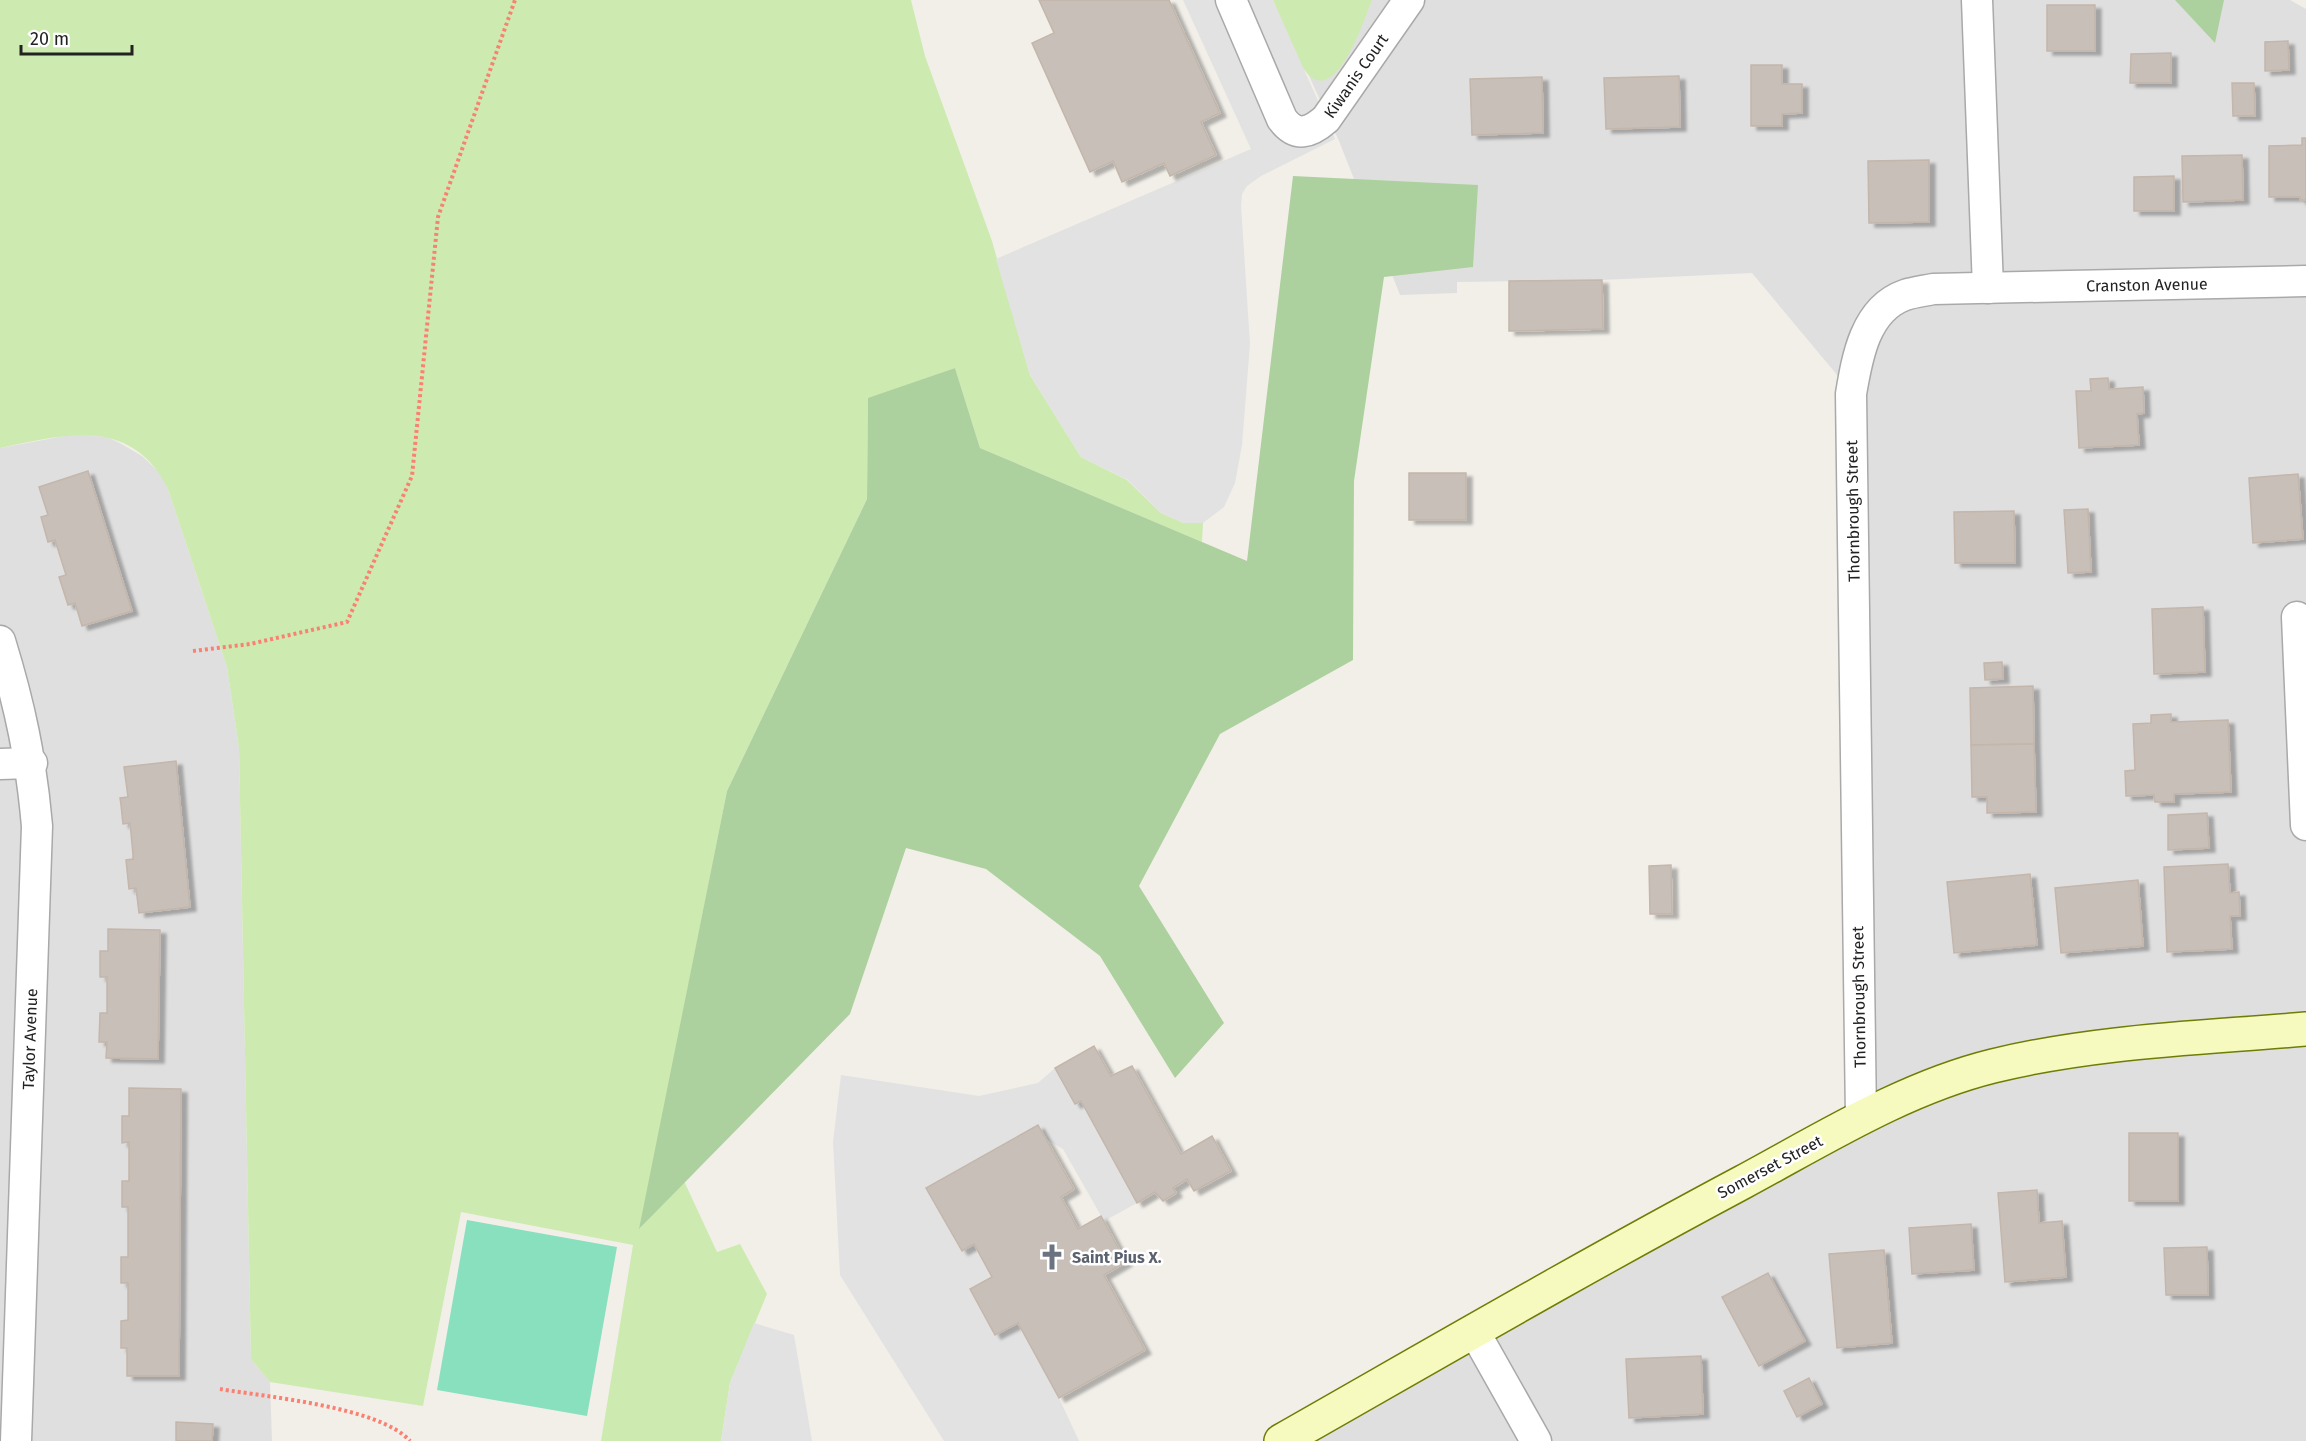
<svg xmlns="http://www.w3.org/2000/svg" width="2306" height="1441" font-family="'Fira Sans',sans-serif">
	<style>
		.residential { fill: #e0dfdf }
		.grass { fill: #cdebb0 }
		.forest { fill: #add19e }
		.pitch { fill: #88e0be }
		.parking { fill: #e2e2e2 }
		.building { fill: #c7bfb8; stroke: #c4b6ab; stroke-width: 1.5; filter: url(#shadow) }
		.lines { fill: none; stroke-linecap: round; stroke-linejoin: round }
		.street-casing { stroke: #a9a9a9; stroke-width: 33 }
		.secondary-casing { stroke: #707d05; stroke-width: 36 }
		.path { stroke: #fa8072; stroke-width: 4; stroke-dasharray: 3 3; stroke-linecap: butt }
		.street { stroke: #fff; stroke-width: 30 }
		.secondary { stroke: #f7fabf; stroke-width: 33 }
		.labels { text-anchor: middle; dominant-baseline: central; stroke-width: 5; stroke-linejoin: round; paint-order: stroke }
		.street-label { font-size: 16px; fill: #222; stroke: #fff }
		.worship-label { font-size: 16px; font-weight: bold; fill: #5b616d; stroke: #fff; text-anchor: start }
	</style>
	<defs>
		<filter id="shadow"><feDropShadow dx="6" dy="4" stdDeviation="1.5" flood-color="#0004"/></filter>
	</defs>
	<rect width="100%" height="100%" fill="#f2efe9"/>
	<g class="residential">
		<polygon points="1274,0 2290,0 2306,9 2306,1441 1281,1441 1861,1118 1853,394 1752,273 1602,280 1457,282 1457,293 1400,295 1339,141"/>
		<polygon points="75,434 107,437 118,442 142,456 161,474 168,489 227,667 239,748 251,1359 270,1382 272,1441 0,1441 0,448"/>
	</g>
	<g class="grass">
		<path d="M0 0H911L925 56 992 241 1030 375 1081 457 1127 480 1161 513 1184 523H1203L1202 542 980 448 955 368 868 399 867 499 727 791 640 1228 684 1181 717 1252 740 1244 767 1294 730 1383 721 1441H601L633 1245 461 1212 423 1406 270 1382 251 1359 239 748 227 667 168 489C131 415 64 435 0 448Z"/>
		<path d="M1273 0H1372C1365 17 1336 109 1306 72 1294 58 1281 19 1273 0Z"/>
	</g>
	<g class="forest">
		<polygon points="2175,0 2224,0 2215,43"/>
		<polygon points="1293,176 1478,185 1473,267 1384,277 1354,481 1353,660 1220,734 1139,886 1224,1023 1175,1078 1100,956 986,869 906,848 850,1014 639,1229 727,791 867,499 868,398 955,368 980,448 1247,561"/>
	</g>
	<polygon class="pitch" points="467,1220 617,1247 587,1416 437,1390"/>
	<g class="parking">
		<polygon points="1183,0 1273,0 1335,139 1261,176 1247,186 1242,194 1241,205 1250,344 1242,445 1235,483 1224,507 1203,523 1184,523 1161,513 1128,480 1081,457 1030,375 996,259 1251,149"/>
		<polygon points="1055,1068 1075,1104 1081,1101 1137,1203 1104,1221 1063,1149 1047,1140 1038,1126 926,1188 961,1251 974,1244 992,1277 971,1289 995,1335 1018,1323 1059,1398 1079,1441 944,1441 840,1275 833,1142 841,1075 979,1096 1038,1083"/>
		<polygon points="754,1323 794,1335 812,1441 721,1441 730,1383"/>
	</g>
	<g class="building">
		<polygon points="1039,0 1169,0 1220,113 1201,122 1216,155 1170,176 1164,163 1122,182 1113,161 1090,172 1032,43 1054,33"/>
		<rect x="2047" y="5" width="48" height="46"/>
		<polygon points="2288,41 2289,70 2265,71 2265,42"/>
		<polygon points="2171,53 2171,83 2130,83 2131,54"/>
		<polygon points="1751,65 1782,65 1782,84 1802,84 1802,113 1782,114 1782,126 1751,126"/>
		<polygon points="1679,76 1680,127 1606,129 1604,78"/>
		<polygon points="1542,77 1543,133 1472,135 1470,79"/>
		<polygon points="2232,83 2254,83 2255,116 2233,116"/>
		<polygon points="2302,138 2306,138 2306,200 2300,200 2300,197 2269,197 2269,146 2302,145"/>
		<polygon points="2242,155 2243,200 2183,202 2182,156"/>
		<polygon points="1929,160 1929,222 1869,223 1868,161"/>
		<polygon points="2174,176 2174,211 2134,211 2134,177"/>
		<polygon points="1602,280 1603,329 1509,331 1509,281"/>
		<polygon points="2108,378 2109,389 2143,387 2144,413 2137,414 2139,445 2079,448 2076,391 2091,391 2090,379"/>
		<polygon points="88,471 132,611 82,626 75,603 68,605 59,577 66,575 55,540 48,542 41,517 48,515 39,487"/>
		<rect x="1409" y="473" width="57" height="47"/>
		<polygon points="2298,474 2303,539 2253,543 2249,478"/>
		<polygon points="2088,509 2091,572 2068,573 2064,510"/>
		<polygon points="2014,511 2015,563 1955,563 1954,512"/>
		<polygon points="2203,607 2205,672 2154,674 2152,609"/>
		<polygon points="2002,662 2003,679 1985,680 1984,663"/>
		<polygon points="2033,686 2034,744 1971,745 1970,688"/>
		<polygon points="2171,714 2171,722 2228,720 2231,792 2174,794 2174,802 2155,802 2154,795 2126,796 2125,771 2135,770 2133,724 2151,723 2151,715"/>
		<polygon points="2034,744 2036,812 1987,813 1987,797 1972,797 1971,745"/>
		<polygon points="176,761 190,907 139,913 136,888 129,889 126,860 133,859 133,854 130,823 123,824 121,805 120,798 128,797 124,767"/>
		<polygon points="2207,813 2209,848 2168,850 2168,815"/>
		<polygon points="2228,864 2230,893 2239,892 2240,916 2230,916 2232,949 2167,952 2164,867"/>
		<polygon points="1671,865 1672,914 1650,914 1649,866"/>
		<polygon points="2030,874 2037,945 1954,953 1947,882"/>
		<polygon points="2138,880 2143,946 2061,953 2055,888"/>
		<polygon points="108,929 160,930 158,1059 106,1058 107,1042 99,1042 100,1013 107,1013 107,977 100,977 100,951 108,951"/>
		<polygon points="1094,1046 1111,1076 1132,1066 1181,1154 1212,1136 1231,1171 1194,1191 1187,1179 1173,1188 1176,1193 1163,1201 1155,1192 1137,1203 1081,1101 1075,1104 1055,1068"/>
		<polygon points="129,1088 181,1089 179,1376 127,1376 127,1348 121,1348 121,1321 128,1320 128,1283 121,1283 121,1257 128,1257 128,1207 122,1207 122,1181 129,1181 129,1142 122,1143 122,1116 129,1116"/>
		<polygon points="1038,1125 1074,1189 1061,1197 1078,1229 1101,1216 1126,1262 1104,1275 1145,1350 1059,1398 1018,1323 995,1335 970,1289 992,1277 974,1244 962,1251 926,1188"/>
		<rect x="2129" y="1133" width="49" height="68"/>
		<polygon points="2037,1190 2039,1223 2062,1221 2066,1277 2005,1282 1998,1193"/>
		<polygon points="1971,1224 1974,1270 1912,1274 1909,1228"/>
		<polygon points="2207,1247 2208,1295 2166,1295 2164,1248"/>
		<polygon points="1884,1250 1892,1343 1837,1348 1829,1254"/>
		<polygon points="1768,1273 1805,1341 1759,1366 1722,1297"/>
		<polygon points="1701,1356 1703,1414 1629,1418 1626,1359"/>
		<polygon points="1809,1378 1822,1404 1797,1417 1784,1391"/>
		<polygon points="176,1422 213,1424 212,1441 176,1441"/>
	</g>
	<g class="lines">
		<g class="street-casing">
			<g id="street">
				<path d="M1231 0 1282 119C1296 138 1310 133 1326 119L1409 0"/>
				<polyline points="1977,0 1988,288"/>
				<polyline points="2297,617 2306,825"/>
				<path d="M0 641C20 706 31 758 37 826L16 1441"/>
				<polyline points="0,764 32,763"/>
				<path d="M1861 1118 1851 394C1857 358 1865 309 1905 295 1914 292 1924 291 1933 289L2306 281"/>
				<polyline points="1474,1331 1536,1441"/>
			</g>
		</g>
		<g class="secondary-casing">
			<path id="secondary" d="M1281 1441C1434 1354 1587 1265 1743 1182 1823 1139 1904 1088 1993 1066 2095 1041 2202 1038 2306 1029"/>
		</g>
		<g class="path">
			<polyline points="193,651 250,644 347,622 412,476 438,217 515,0"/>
			<path d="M220 1389C267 1397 380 1407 410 1441"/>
		</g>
		<use href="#street" class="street"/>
		<use href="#secondary" class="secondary"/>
	</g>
	<defs>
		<g id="church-bare" transform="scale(2.07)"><path d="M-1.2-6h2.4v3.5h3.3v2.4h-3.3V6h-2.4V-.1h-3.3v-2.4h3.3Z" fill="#6b7280" stroke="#fff" stroke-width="2.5" paint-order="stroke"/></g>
	</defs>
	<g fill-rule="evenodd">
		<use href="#church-bare" x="1052" y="1257"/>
	</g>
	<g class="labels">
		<g class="street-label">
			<text transform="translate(1356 76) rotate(-55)">Kiwanis Court</text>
			<text transform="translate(2147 285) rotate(-1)">Cranston Avenue</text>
			<text transform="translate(1853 511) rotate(-91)">Thornbrough Street</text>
			<text transform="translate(1859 997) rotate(-91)">Thornbrough Street</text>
			<text transform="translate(30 1039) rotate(-88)">Taylor Avenue</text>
			<text transform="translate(1770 1167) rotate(-28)">Somerset Street</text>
		</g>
		<g class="worship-label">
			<text x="1072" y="1257">Saint Pius X.</text>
		</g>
	</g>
	<path d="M21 45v9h111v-9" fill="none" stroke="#222222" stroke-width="3"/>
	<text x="30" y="45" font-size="18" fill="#222222" stroke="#ffffff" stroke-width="4.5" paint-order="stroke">20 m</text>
</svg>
